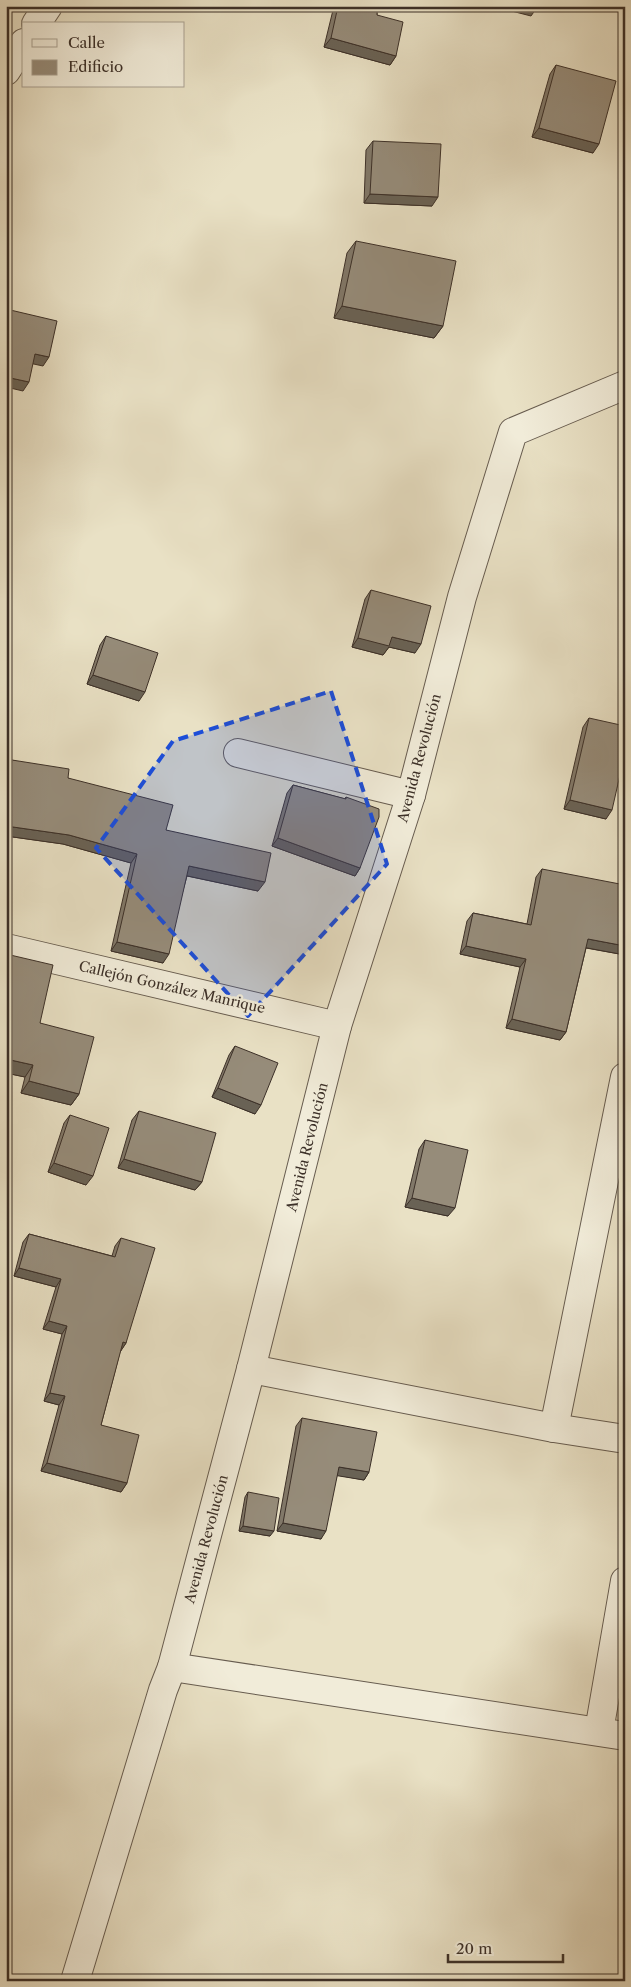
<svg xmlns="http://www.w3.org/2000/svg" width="631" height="1987" font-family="'Libre Caslon Text',serif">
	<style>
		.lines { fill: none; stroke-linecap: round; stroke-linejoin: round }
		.street-casing { stroke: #675c4f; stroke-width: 30 }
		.street { stroke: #f1ecd9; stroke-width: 28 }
		.wall { fill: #817869; stroke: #3c3028 }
		.shaded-wall { fill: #696255; stroke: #3c3028 }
		.building { fill: #968c7a; stroke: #3c3028 }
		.marked { fill: #1d4ed8; fill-opacity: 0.2; stroke: #1d4ed8; stroke-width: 4; stroke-dasharray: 10 6; stroke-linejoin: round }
		.labels { text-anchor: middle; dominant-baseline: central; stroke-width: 5; stroke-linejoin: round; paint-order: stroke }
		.street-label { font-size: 14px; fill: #3c3028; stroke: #f1ecd9 }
	</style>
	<rect width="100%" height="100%" fill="#e9e1c5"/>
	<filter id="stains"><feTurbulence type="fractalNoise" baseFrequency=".004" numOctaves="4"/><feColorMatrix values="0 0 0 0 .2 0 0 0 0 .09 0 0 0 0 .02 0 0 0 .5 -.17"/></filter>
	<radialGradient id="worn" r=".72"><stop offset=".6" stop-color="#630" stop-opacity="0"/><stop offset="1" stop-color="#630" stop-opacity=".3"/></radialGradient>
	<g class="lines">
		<g class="street-casing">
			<g id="street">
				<polyline points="36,24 48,6"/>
				<polyline points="6,71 24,43"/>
				<polyline points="238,753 411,795"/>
				<polyline points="6,948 337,1026"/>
				<polyline points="251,1369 554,1428 625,1439"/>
				<polyline points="554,1428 625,1077"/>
				<polyline points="172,1667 625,1736"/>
				<polyline points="599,1731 625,1581"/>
				<polyline points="75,1981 163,1690 172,1667 251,1369 337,1026 411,795 462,597 513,432 625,385"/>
			</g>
		</g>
		<use href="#street" class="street"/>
	</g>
	<g class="wall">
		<polygon points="334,6 377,6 377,15 396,56 390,65 324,47"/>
		<polygon points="556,65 593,153 532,137 550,74"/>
		<polygon points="373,141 432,206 364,203 366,150"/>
		<polygon points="356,241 443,326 434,338 334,318 347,253"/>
		<polygon points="371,590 415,653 389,647 383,655 352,647 365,599"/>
		<polygon points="106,636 139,701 87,684 100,645"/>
		<polygon points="589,718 606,819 564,809 583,727"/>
		<polygon points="12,760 68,778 166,830 258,891 187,876 163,963 111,951 131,863 63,844 6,836 6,769"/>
		<polygon points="293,785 345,799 346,797 360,868 355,876 272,846 287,793"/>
		<polygon points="542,869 625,916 625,955 586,948 566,1032 560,1040 506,1028 520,967 460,954 467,921 473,913 527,924 536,877"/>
		<polygon points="6,954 40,1023 79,1094 71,1105 21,1093 25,1077 6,1073"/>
		<polygon points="235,1046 255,1114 212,1097 229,1055"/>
		<polygon points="139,1111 202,1182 195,1190 118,1168 132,1120"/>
		<polygon points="70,1115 86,1185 48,1172 64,1123"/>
		<polygon points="425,1140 448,1216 405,1207 419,1149"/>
		<polygon points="29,1234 112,1256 115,1246 121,1238 126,1343 120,1352 101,1425 127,1483 121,1492 41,1471 59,1405 44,1401 62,1334 43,1329 56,1287 14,1276 23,1242"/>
		<polygon points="302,1418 369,1472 364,1480 337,1475 321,1539 277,1531 296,1426"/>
		<polygon points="248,1492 270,1536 239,1531 245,1497"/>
	</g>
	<g class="shaded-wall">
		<polygon points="492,6 538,6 531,16"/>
		<polygon points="331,38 396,56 390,65 324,47"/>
		<polygon points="539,128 599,144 593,153 532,137"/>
		<polygon points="370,194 438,197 432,206 364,203"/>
		<polygon points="342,306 443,326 434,338 334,318"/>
		<polygon points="35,354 49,357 43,366 29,363"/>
		<polygon points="6,377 29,382 23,391 6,387"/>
		<polygon points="392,637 421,644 415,653 389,647 383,655 352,647 358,638"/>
		<polygon points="93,675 145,692 139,701 87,684"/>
		<polygon points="570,800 612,810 606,819 564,809"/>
		<polygon points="6,826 69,835 137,854 131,863 63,844 6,836"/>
		<polygon points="278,838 360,868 355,876 272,846"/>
		<polygon points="189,866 265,882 258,891 183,875"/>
		<polygon points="588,939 625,946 625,955 582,947"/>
		<polygon points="117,942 169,954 163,963 111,951"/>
		<polygon points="466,946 526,959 520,967 460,954"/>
		<polygon points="512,1019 566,1032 560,1040 506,1028"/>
		<polygon points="6,1059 33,1065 25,1077 6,1073"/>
		<polygon points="29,1081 79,1094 71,1105 21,1093"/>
		<polygon points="218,1088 261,1105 255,1114 212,1097"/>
		<polygon points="124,1159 202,1182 195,1190 118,1168"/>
		<polygon points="54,1163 93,1176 86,1185 48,1172"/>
		<polygon points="412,1198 455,1208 448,1216 405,1207"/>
		<polygon points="19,1268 61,1279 56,1287 14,1276"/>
		<polygon points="49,1321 67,1326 62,1334 43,1329"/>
		<polygon points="123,1342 126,1343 120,1352"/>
		<polygon points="50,1393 65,1396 59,1405 44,1401"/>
		<polygon points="47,1463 127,1483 121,1492 41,1471"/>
		<polygon points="339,1467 369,1472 364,1480 333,1475"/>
		<polygon points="283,1523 326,1531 321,1539 277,1531"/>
		<polygon points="243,1526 274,1531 270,1536 239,1531"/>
	</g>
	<g class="building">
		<polygon points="338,6 377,6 377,15 403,22 396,56 331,38"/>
		<polygon points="556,65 616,81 599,144 539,128"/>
		<polygon points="373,141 441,144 438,197 370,194"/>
		<polygon points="356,241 456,261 443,326 342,306"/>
		<polygon points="6,309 57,321 49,357 35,354 29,382 6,377"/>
		<polygon points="371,590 431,606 421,644 392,637 389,646 358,638"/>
		<polygon points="106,636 158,653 145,692 93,675"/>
		<polygon points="589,718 625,726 625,753 612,810 570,800"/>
		<polygon points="12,760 69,769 68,778 173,805 166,830 271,853 265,882 189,866 169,954 117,942 137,854 69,835 6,826 6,798"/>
		<polygon points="293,785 346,799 346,797 379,809 379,817 360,868 278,838"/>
		<polygon points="542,869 625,885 625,912 624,916 625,916 625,946 588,939 566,1032 512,1019 526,959 466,946 473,913 531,925"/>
		<polygon points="6,954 53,965 40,1023 94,1037 79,1094 29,1081 33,1065 6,1059"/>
		<polygon points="235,1046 278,1063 261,1105 218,1088"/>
		<polygon points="139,1111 216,1133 202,1182 124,1159"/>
		<polygon points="70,1115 109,1128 93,1176 54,1163"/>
		<polygon points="425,1140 468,1150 455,1208 412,1198"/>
		<polygon points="29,1234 115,1257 121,1238 155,1248 126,1343 123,1342 101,1425 139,1435 127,1483 47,1463 65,1396 50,1393 67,1326 49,1321 61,1279 19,1268"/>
		<polygon points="302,1418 377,1432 369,1472 339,1467 326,1531 283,1523"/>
		<polygon points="248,1492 279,1498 274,1531 243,1526"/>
	</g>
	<path class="marked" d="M331 691 387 864 248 1016 96 848 173 741Z"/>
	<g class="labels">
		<g class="street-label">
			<text transform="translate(419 758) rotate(-75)">Avenida Revolución</text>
			<text transform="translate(172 987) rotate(13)">Callejón González Manrique</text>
			<text transform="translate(307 1147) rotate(-76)">Avenida Revolución</text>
			<text transform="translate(206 1539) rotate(-75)">Avenida Revolución</text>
		</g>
	</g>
	<rect width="631" height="1987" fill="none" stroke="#e9e1c5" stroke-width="25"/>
	<rect x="8" y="8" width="616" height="1972" fill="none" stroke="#3c3028" stroke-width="2.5"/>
	<rect x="12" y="12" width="606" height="1962" fill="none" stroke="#3c3028"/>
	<rect x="22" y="22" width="162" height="65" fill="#f1ecd9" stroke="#a9a192"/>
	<rect x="32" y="39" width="25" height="8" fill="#f1ecd9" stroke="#a9a192"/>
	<text x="68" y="48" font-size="15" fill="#3c3028">Calle</text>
	<rect x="32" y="60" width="25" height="15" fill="#968c7a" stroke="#a9a192"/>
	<text x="68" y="72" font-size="15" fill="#3c3028">Edificio</text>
	<path d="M448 1954v8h115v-8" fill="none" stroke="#3c3028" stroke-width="2.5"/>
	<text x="456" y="1954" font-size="15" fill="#3c3028" stroke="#f1ecd9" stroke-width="4" paint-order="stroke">20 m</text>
	<rect width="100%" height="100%" filter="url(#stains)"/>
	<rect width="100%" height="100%" fill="url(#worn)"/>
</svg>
